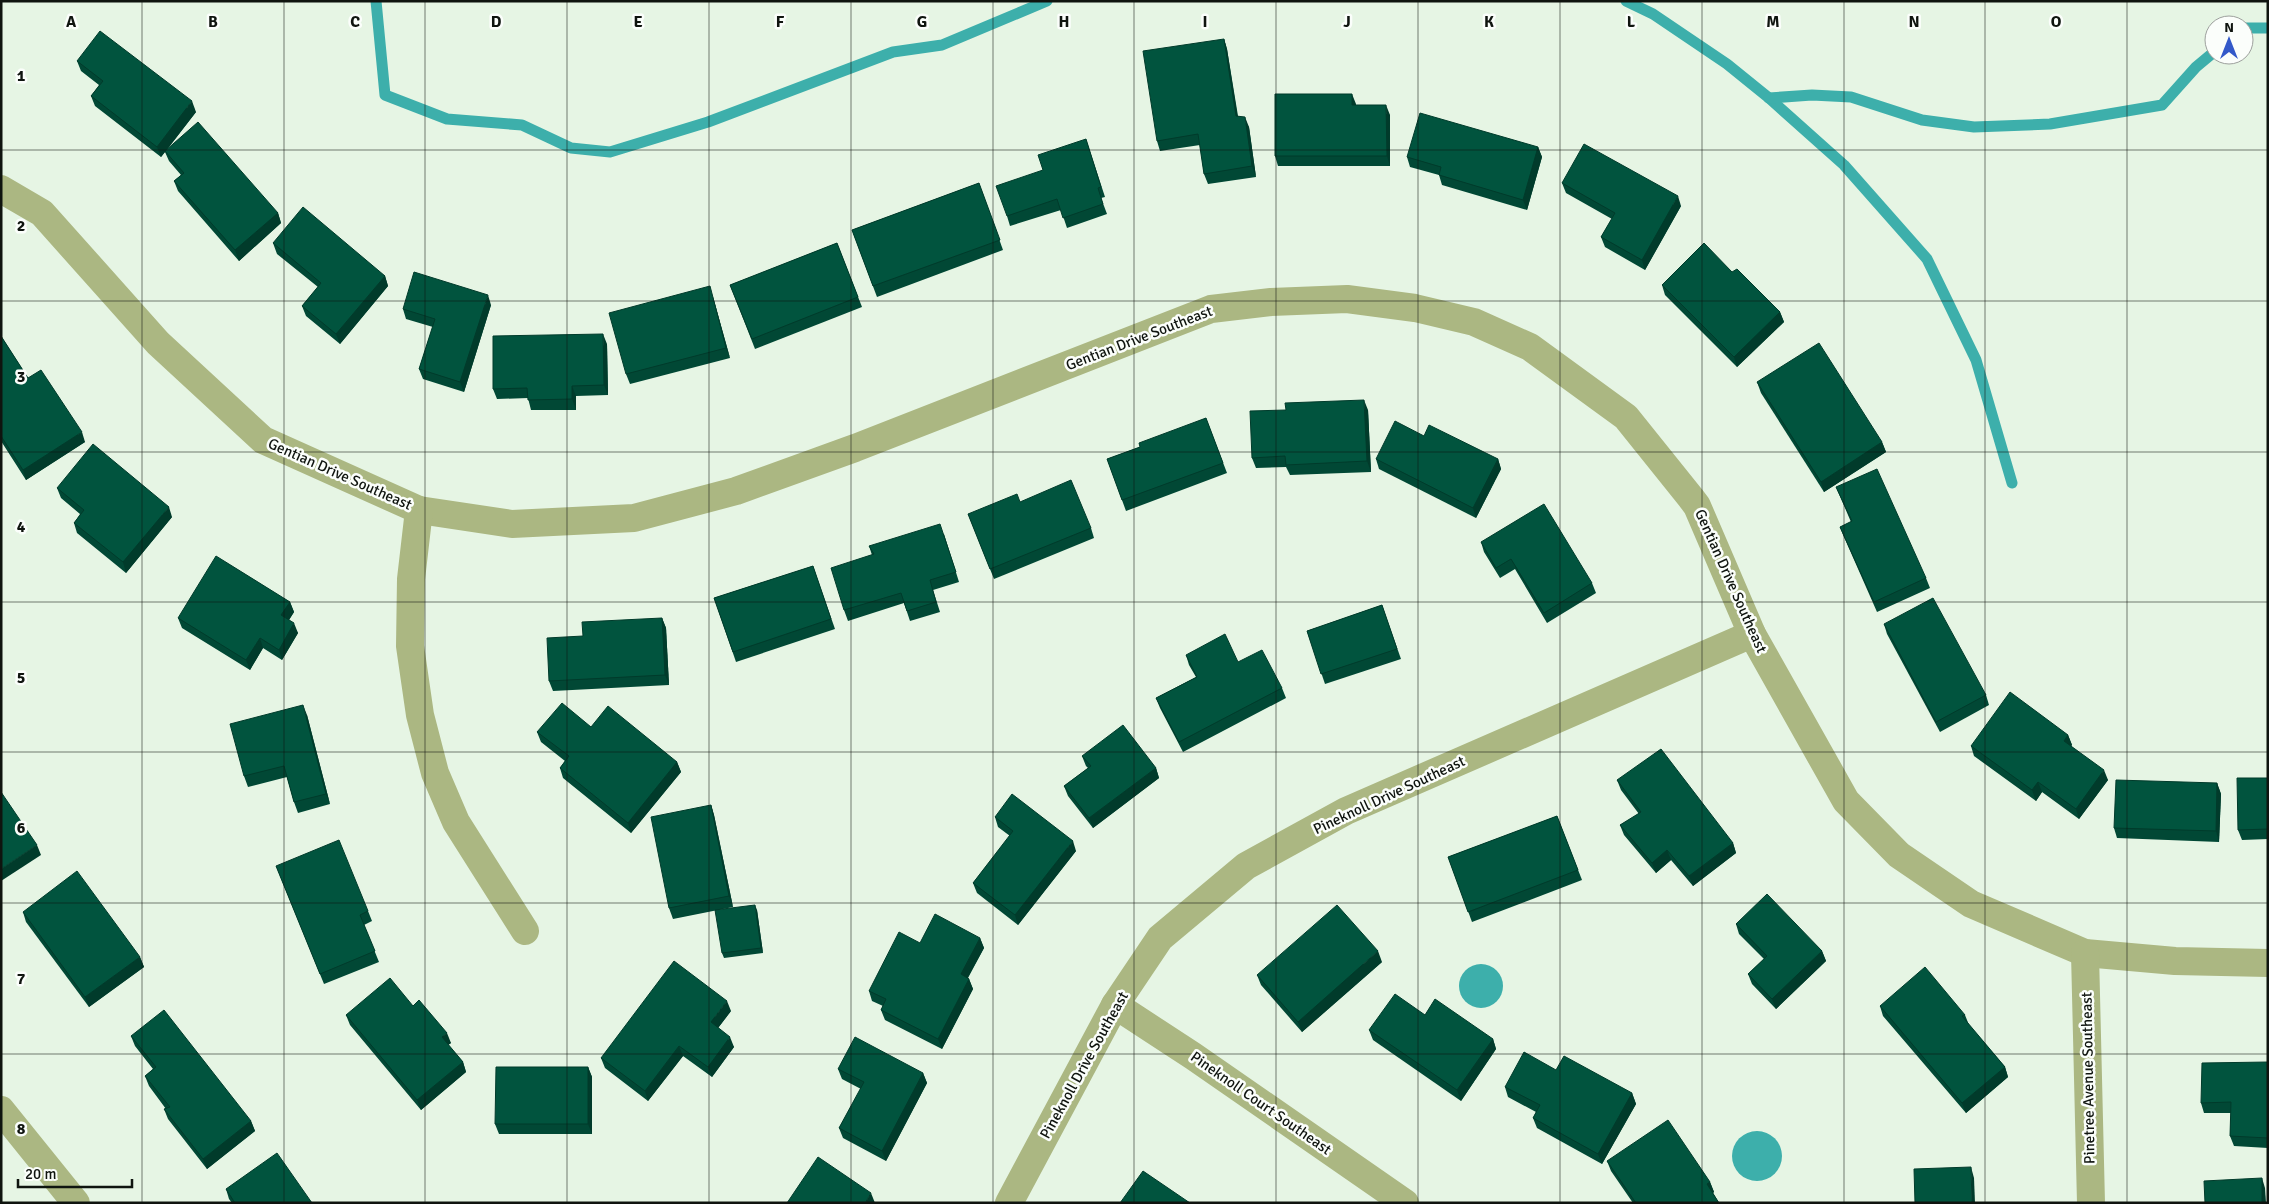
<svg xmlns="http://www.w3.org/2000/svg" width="2269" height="1204" font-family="Signika,sans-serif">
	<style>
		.water { fill: #3dafab }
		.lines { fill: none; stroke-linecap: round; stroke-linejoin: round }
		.stream { stroke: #3dafab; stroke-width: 11 }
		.street { stroke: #abb782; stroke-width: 28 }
		.wall { fill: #014835 }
		.shaded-wall { fill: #013b2b }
		.building { fill: #01543e; stroke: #013b2b }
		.grid { fill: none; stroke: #0f140f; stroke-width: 1; stroke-opacity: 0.55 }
		.labels { text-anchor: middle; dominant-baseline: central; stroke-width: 5; stroke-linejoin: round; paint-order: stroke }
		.street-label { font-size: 15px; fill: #0f140f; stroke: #fbfefb }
		.grid-label { font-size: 16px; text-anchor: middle; font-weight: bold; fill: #0f140f; stroke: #fbfefb; stroke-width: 5; stroke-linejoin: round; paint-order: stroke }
	</style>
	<rect width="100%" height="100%" fill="#e6f5e4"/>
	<g class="water">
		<circle cx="1481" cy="986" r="22"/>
		<circle cx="1757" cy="1156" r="25"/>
	</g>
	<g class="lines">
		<g class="stream">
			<polyline points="376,1 385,95 447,119 522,125 571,148 610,152 708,122 893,52 942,45 1047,1"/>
			<polyline points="1626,1 1653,14 1727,64 1769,98 1844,165 1927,259 1976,360 2012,483"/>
			<polyline points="2244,28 2268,28"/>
			<polyline points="1769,98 1812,95 1851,97 1922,120 1974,127 2050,124 2162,105 2196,67 2214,52"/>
		</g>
		<g class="street">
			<polyline points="1,189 42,213 158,343 263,440 419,510 512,524 634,518 736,491 855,448 1211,309 1271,302 1347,299 1415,308 1474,322 1530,347 1626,417 1691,498 1697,506 1752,634 1846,801 1899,855 1971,904 2085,953 2175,961 2268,963"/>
			<polyline points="419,510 411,579 410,646 420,715 435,773 456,822 525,931"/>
			<polyline points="2085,953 2091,1203"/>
			<polyline points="1115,1005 1193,1056 1405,1203"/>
			<polyline points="1,1110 76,1203"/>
			<polyline points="1009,1203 1115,1005 1160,938 1246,866 1346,811 1752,634"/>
		</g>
	</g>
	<g class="wall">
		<polygon points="1224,39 1227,49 1238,116 1249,127 1256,177 1208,184 1204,174 1200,145 1160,151 1157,141"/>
		<polygon points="77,61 196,112 166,151 278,213 281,223 239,261 178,191 174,181 181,175 169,161 165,152 161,157 95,106 91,96 99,85 81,71"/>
		<polygon points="1356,105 1390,115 1390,166 1278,166 1275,156"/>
		<polygon points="1086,139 1105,197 1101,198 1107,214 1067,228 1061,210 1010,226 1007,216"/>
		<polygon points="1538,147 1542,157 1527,210 1442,185 1439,175 1410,167 1407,157"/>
		<polygon points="979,183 1003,250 877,297 852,230"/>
		<polygon points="1562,183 1681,206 1645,270 1605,247 1601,237 1612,219 1566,193"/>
		<polygon points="273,243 385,276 388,286 340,344 306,316 302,306 318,287 277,254"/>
		<polygon points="837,243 862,307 755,349 730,285"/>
		<polygon points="1732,272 1780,312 1784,322 1737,367 1665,295 1662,285"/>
		<polygon points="713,297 730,358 630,384 626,374"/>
		<polygon points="491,305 464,392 423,379 419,369 433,327 406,319 403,309"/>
		<polygon points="1,336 28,378 85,442 26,480 1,441"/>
		<polygon points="607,344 608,395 576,396 576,410 531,410 528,398 497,399 493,389"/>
		<polygon points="1757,382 1882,442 1886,452 1824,492 1761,393"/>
		<polygon points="1368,410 1371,472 1290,475 1286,467 1256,468 1252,458"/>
		<polygon points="1206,418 1227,473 1126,511 1107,459 1140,447"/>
		<polygon points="1424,436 1498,459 1501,469 1476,518 1379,469 1376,459"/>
		<polygon points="1836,487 1926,578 1930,588 1877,612 1844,537 1840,527 1851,522"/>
		<polygon points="57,488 172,517 126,573 77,533 74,523 80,514 61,498"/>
		<polygon points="1020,502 1091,528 1094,538 994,579 968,514"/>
		<polygon points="944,534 959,582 933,590 940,612 910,621 904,603 848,621 844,610 872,555 869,546"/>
		<polygon points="1481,542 1592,583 1596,593 1547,623 1515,569 1500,578 1484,552"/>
		<polygon points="813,566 835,629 736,662 714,598"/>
		<polygon points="290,602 294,612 289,620 298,633 282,660 263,648 250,670 182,628 178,618"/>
		<polygon points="1382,605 1401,659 1325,684 1307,631"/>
		<polygon points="662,618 666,628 669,685 553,691 549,681 583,636"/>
		<polygon points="1884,624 1986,695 1989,705 1940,732 1887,634"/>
		<polygon points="1186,655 1282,688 1286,698 1183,752 1160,708 1156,698 1196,677 1189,665"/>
		<polygon points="307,715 330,804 298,813 294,802 287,777 248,787 244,776"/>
		<polygon points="591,727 677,762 681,772 631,833 563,778 560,768 565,761 541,742 537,732"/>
		<polygon points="2068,735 2072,745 2071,746 2108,780 2079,819 2042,792 2036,801 1974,756 1971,746"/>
		<polygon points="1082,756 1156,768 1159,778 1093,828 1068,796 1064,786 1088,768 1086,766"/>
		<polygon points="2268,778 2268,839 2242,840 2238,830"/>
		<polygon points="1617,780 1733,843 1736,853 1693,886 1671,860 1656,873 1624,835 1620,825 1639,814 1621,790"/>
		<polygon points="2217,783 2221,794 2219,842 2117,838 2114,828"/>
		<polygon points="711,805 714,815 733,907 673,919 669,908"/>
		<polygon points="1557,816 1582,880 1472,922 1448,857"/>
		<polygon points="995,817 1076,851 1018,925 977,893 973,883 1010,836 998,827"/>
		<polygon points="276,866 368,911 372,921 364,925 379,962 324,984"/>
		<polygon points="757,910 763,953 724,958 722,953"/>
		<polygon points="23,912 140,957 144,967 89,1007 26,922"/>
		<polygon points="1736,924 1822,951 1826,961 1776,1009 1752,984 1748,974 1764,959 1739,934"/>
		<polygon points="980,938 984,948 968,978 969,979 973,989 942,1049 885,1020 881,1010 883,1006 872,1001 869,991 920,943"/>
		<polygon points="1382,962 1302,1032 1261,985 1257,975"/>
		<polygon points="413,1006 451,1043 448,1045 463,1062 466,1072 421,1110 350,1025 346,1015"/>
		<polygon points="1880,1006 1965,1015 1969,1025 2005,1067 2008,1077 1966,1113 1883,1016"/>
		<polygon points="731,1011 718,1028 734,1047 712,1077 683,1056 648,1101 605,1068 601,1058"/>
		<polygon points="1369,1030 1493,1039 1496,1049 1461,1101 1373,1040"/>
		<polygon points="131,1036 251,1121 255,1131 207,1169 168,1119 164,1109 166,1109 149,1086 145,1076 153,1069 135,1046"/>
		<polygon points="2268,1062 2268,1148 2234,1146 2230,1136 2231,1113 2204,1113 2201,1103"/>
		<polygon points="588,1067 592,1077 592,1134 499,1134 495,1124"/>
		<polygon points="838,1069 923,1073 927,1083 886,1161 843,1138 839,1128 861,1089 842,1079"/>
		<polygon points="1556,1070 1632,1093 1636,1104 1602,1164 1537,1128 1533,1118 1536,1112 1508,1097 1505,1087"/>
		<polygon points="1607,1161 1710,1182 1714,1192 1713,1193 1719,1203 1633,1203 1611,1171"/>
		<polygon points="226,1189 312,1203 232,1203 229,1199"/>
	</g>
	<g class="shaded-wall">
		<polygon points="1224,39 1227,49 1239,126 1236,116"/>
		<polygon points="1352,94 1356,104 1356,115 1352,105"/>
		<polygon points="192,101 196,112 161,157 157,147"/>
		<polygon points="1386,105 1390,115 1390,166 1387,156"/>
		<polygon points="1245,117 1249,127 1256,177 1252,166"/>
		<polygon points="1538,147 1542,157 1527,210 1523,200"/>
		<polygon points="1678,196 1681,206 1645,270 1642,260"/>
		<polygon points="278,213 281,223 239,261 235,250"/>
		<polygon points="385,276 388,286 340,344 336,334"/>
		<polygon points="710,286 713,297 730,358 726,348"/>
		<polygon points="488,295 491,305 464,392 460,382"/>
		<polygon points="1780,312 1784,322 1737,367 1734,357"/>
		<polygon points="603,334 607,344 608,395 604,385"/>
		<polygon points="572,386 576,396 576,410 572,399"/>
		<polygon points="1364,400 1368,410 1371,472 1367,461"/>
		<polygon points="82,432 85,442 26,480 23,470"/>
		<polygon points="1882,442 1886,452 1824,492 1821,482"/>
		<polygon points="1498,459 1501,469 1476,518 1473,508"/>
		<polygon points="169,507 172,517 126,573 123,562"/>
		<polygon points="290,602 294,612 285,626 281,615"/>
		<polygon points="662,618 666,628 669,685 665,675"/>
		<polygon points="294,623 298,633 282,660 279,650"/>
		<polygon points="260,638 263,648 250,670 246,660"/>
		<polygon points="303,705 307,715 330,804 326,794"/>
		<polygon points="2068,735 2072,745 2067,751 2064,741"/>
		<polygon points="677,762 681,772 631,833 628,823"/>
		<polygon points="1156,768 1159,778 1093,828 1089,818"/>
		<polygon points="2104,770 2108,780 2079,819 2076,809"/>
		<polygon points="2038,782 2042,792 2036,801 2032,790"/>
		<polygon points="2217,783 2221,794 2219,842 2216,831"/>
		<polygon points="711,805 714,815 733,907 729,896"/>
		<polygon points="1073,841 1076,851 1018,925 1015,915"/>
		<polygon points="1733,843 1736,853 1693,886 1689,876"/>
		<polygon points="37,845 41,855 1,881 1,869"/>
		<polygon points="1667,850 1671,860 1656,873 1652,863"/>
		<polygon points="755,905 757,910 763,953 761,948"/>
		<polygon points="980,938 984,948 964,984 961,974"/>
		<polygon points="1378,951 1382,962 1302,1032 1298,1022"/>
		<polygon points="1822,951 1826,961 1776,1009 1772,999"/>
		<polygon points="140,957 144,967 89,1007 85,997"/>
		<polygon points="969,979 973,989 942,1049 938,1039"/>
		<polygon points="727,1001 731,1011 715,1032 711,1022"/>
		<polygon points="447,1033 451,1043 445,1047 442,1037"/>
		<polygon points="730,1037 734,1047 712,1077 708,1067"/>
		<polygon points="1493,1039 1496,1049 1461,1101 1457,1090"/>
		<polygon points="679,1046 683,1056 648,1101 645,1091"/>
		<polygon points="463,1062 466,1072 421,1110 417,1100"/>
		<polygon points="588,1067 592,1077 592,1134 588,1124"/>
		<polygon points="2005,1067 2008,1077 1966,1113 1962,1103"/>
		<polygon points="923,1073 927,1083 886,1161 882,1151"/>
		<polygon points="1632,1093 1636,1104 1602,1164 1598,1154"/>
		<polygon points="251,1121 255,1131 207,1169 203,1159"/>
		<polygon points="1971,1167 1974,1178 1975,1203 1972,1203"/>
		<polygon points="2262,1178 2265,1188 2266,1203 2262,1203"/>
		<polygon points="1710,1182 1714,1192 1710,1195 1707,1184"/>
		<polygon points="871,1193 875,1203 865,1203"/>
	</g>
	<g class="building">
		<polygon points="100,31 192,101 157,147 91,96 103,81 77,61"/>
		<polygon points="1224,39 1236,116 1245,117 1252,166 1204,174 1198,134 1157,141 1143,51"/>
		<polygon points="1275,94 1352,94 1352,105 1386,105 1387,156 1275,156"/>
		<polygon points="1420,113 1538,147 1523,200 1439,175 1441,167 1407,157"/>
		<polygon points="198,122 278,213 235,250 174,181 184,173 165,151"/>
		<polygon points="1086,139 1101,187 1098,188 1103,204 1063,218 1057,199 1007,216 996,186 1043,170 1038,155"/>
		<polygon points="1584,144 1678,196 1642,260 1601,237 1615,213 1562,183"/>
		<polygon points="979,183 1000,240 873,286 852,230"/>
		<polygon points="303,207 385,276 336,334 302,306 321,283 273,243"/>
		<polygon points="837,243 858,297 752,339 730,285"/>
		<polygon points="1704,243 1732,272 1737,269 1780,312 1734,357 1662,285"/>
		<polygon points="414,272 488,295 460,382 419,369 435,319 403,309"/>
		<polygon points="710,286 726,348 626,374 609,313"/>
		<polygon points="603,334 604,385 572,386 572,399 528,400 527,388 493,389 493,336"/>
		<polygon points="1,336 28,378 41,370 82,432 23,470 1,436"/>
		<polygon points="1819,343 1882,442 1821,482 1757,382"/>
		<polygon points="1364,400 1367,461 1286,465 1285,456 1252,458 1250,411 1286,410 1285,403"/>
		<polygon points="1206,418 1223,463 1122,500 1107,459 1140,447 1139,443"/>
		<polygon points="1395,421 1424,436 1429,425 1498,459 1473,508 1376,459"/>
		<polygon points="93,444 169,507 123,562 74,523 84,510 57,488"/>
		<polygon points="1877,469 1926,578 1874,602 1840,527 1852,521 1836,487"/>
		<polygon points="1071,480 1091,528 990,569 968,514 1017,494 1020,502"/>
		<polygon points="1544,504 1592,583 1544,613 1511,559 1496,568 1481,542"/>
		<polygon points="940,524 956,572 930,580 936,602 907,611 901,593 844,610 831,568 874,554 869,546"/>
		<polygon points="216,556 290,602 281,615 294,623 279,650 260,638 246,660 178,618"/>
		<polygon points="813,566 831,619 733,652 714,598"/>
		<polygon points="1933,598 1986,695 1936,722 1884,624"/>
		<polygon points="1382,605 1397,649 1321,674 1307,631"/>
		<polygon points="662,618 665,675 549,681 547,638 583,636 582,622"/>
		<polygon points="1225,634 1238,662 1262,650 1282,688 1179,742 1156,698 1197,677 1186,655"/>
		<polygon points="2010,692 2068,735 2064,741 2104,770 2076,809 2038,782 2032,790 1971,746"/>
		<polygon points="562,703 591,727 608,706 677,762 628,823 560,768 569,756 537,732"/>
		<polygon points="303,705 326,794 294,802 284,766 244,776 230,724"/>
		<polygon points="1123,725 1156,768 1089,818 1064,786 1091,766 1082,756"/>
		<polygon points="1661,749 1733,843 1689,876 1667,850 1652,863 1620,825 1641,812 1617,780"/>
		<polygon points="2237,778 2268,778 2268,829 2238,830"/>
		<polygon points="2116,780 2217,783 2216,831 2114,828"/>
		<polygon points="1,792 37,845 1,869"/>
		<polygon points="1012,794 1073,841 1015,915 973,883 1013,831 995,817"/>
		<polygon points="711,805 729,896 669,908 651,817"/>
		<polygon points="1557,816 1578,870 1468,912 1448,857"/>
		<polygon points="339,840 368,911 360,915 375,951 320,974 276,866"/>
		<polygon points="77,871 140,957 85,997 23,912"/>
		<polygon points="1767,894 1822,951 1772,999 1748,974 1767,956 1736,924"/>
		<polygon points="755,905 761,948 722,953 715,910"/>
		<polygon points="1337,905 1378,951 1298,1022 1257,975"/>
		<polygon points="935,914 980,938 961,974 969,979 938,1039 881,1010 886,999 869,991 899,932 920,943"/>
		<polygon points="674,961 727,1001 711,1022 730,1037 708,1067 679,1046 645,1091 601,1058"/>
		<polygon points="1925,967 1965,1015 1962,1016 2005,1067 1962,1103 1880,1006"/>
		<polygon points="390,978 413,1006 419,1000 447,1033 442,1037 463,1062 417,1100 346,1015"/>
		<polygon points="1395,994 1425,1015 1435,999 1493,1039 1457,1090 1369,1030"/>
		<polygon points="164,1010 251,1121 203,1159 164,1109 170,1107 145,1076 156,1067 131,1036"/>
		<polygon points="855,1037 923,1073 882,1151 839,1128 864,1082 838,1069"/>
		<polygon points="1524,1052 1556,1070 1564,1056 1632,1093 1598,1154 1533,1118 1540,1105 1505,1087"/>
		<polygon points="2268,1062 2268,1138 2230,1136 2231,1102 2201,1103 2202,1063"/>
		<polygon points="496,1067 588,1067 588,1124 495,1124"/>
		<polygon points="1668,1120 1710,1182 1707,1184 1719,1203 1636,1203 1607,1161"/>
		<polygon points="277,1153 312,1203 235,1203 226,1189"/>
		<polygon points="818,1157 871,1193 865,1203 787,1203"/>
		<polygon points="1971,1167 1972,1203 1915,1203 1914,1169"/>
		<polygon points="1143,1171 1190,1203 1120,1203"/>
		<polygon points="2262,1178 2262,1203 2205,1203 2204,1181"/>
	</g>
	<path class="grid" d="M142 1V1203M284 1V1203M425 1V1203M567 1V1203M709 1V1203M851 1V1203M993 1V1203M1134 1V1203M1276 1V1203M1418 1V1203M1560 1V1203M1702 1V1203M1844 1V1203M1985 1V1203M2127 1V1203M1 150H2268M1 301H2268M1 452H2268M1 602H2268M1 752H2268M1 903H2268M1 1054H2268"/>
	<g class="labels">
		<g class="street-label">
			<text transform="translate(1139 338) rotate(-21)">Gentian Drive Southeast</text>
			<text transform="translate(340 474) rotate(24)">Gentian Drive Southeast</text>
			<text transform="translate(1731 581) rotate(66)">Gentian Drive Southeast</text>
			<text transform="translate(1389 795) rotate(-25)">Pineknoll Drive Southeast</text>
			<text transform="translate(1084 1065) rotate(-61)">Pineknoll Drive Southeast</text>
			<text transform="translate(2088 1078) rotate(-91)">Pinetree Avenue Southeast</text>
			<text transform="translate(1261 1103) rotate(35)">Pineknoll Court Southeast</text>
		</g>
	</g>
	<g class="grid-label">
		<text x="71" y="27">A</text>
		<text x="213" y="27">B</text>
		<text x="355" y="27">C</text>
		<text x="496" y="27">D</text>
		<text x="638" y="27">E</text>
		<text x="780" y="27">F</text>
		<text x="922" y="27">G</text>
		<text x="1064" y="27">H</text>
		<text x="1205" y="27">I</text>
		<text x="1347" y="27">J</text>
		<text x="1489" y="27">K</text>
		<text x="1631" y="27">L</text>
		<text x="1773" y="27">M</text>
		<text x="1914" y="27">N</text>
		<text x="2056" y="27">O</text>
		<text x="21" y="81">1</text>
		<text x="21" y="231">2</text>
		<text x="21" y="382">3</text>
		<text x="21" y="532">4</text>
		<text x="21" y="683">5</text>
		<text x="21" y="833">6</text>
		<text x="21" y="984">7</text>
		<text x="21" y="1134">8</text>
	</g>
	<rect width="2269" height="1204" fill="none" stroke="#0f140f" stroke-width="5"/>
	<g transform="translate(2229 40)"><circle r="24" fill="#fbfefb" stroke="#9da09d"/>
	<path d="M0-4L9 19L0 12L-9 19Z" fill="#3359c9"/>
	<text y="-8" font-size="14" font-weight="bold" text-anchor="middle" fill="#0f140f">N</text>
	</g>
	<path d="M18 1179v8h114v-8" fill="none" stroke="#0f140f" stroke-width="2.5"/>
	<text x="25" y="1179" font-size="15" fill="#0f140f" stroke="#fbfefb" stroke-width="4" paint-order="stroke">20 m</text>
</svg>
